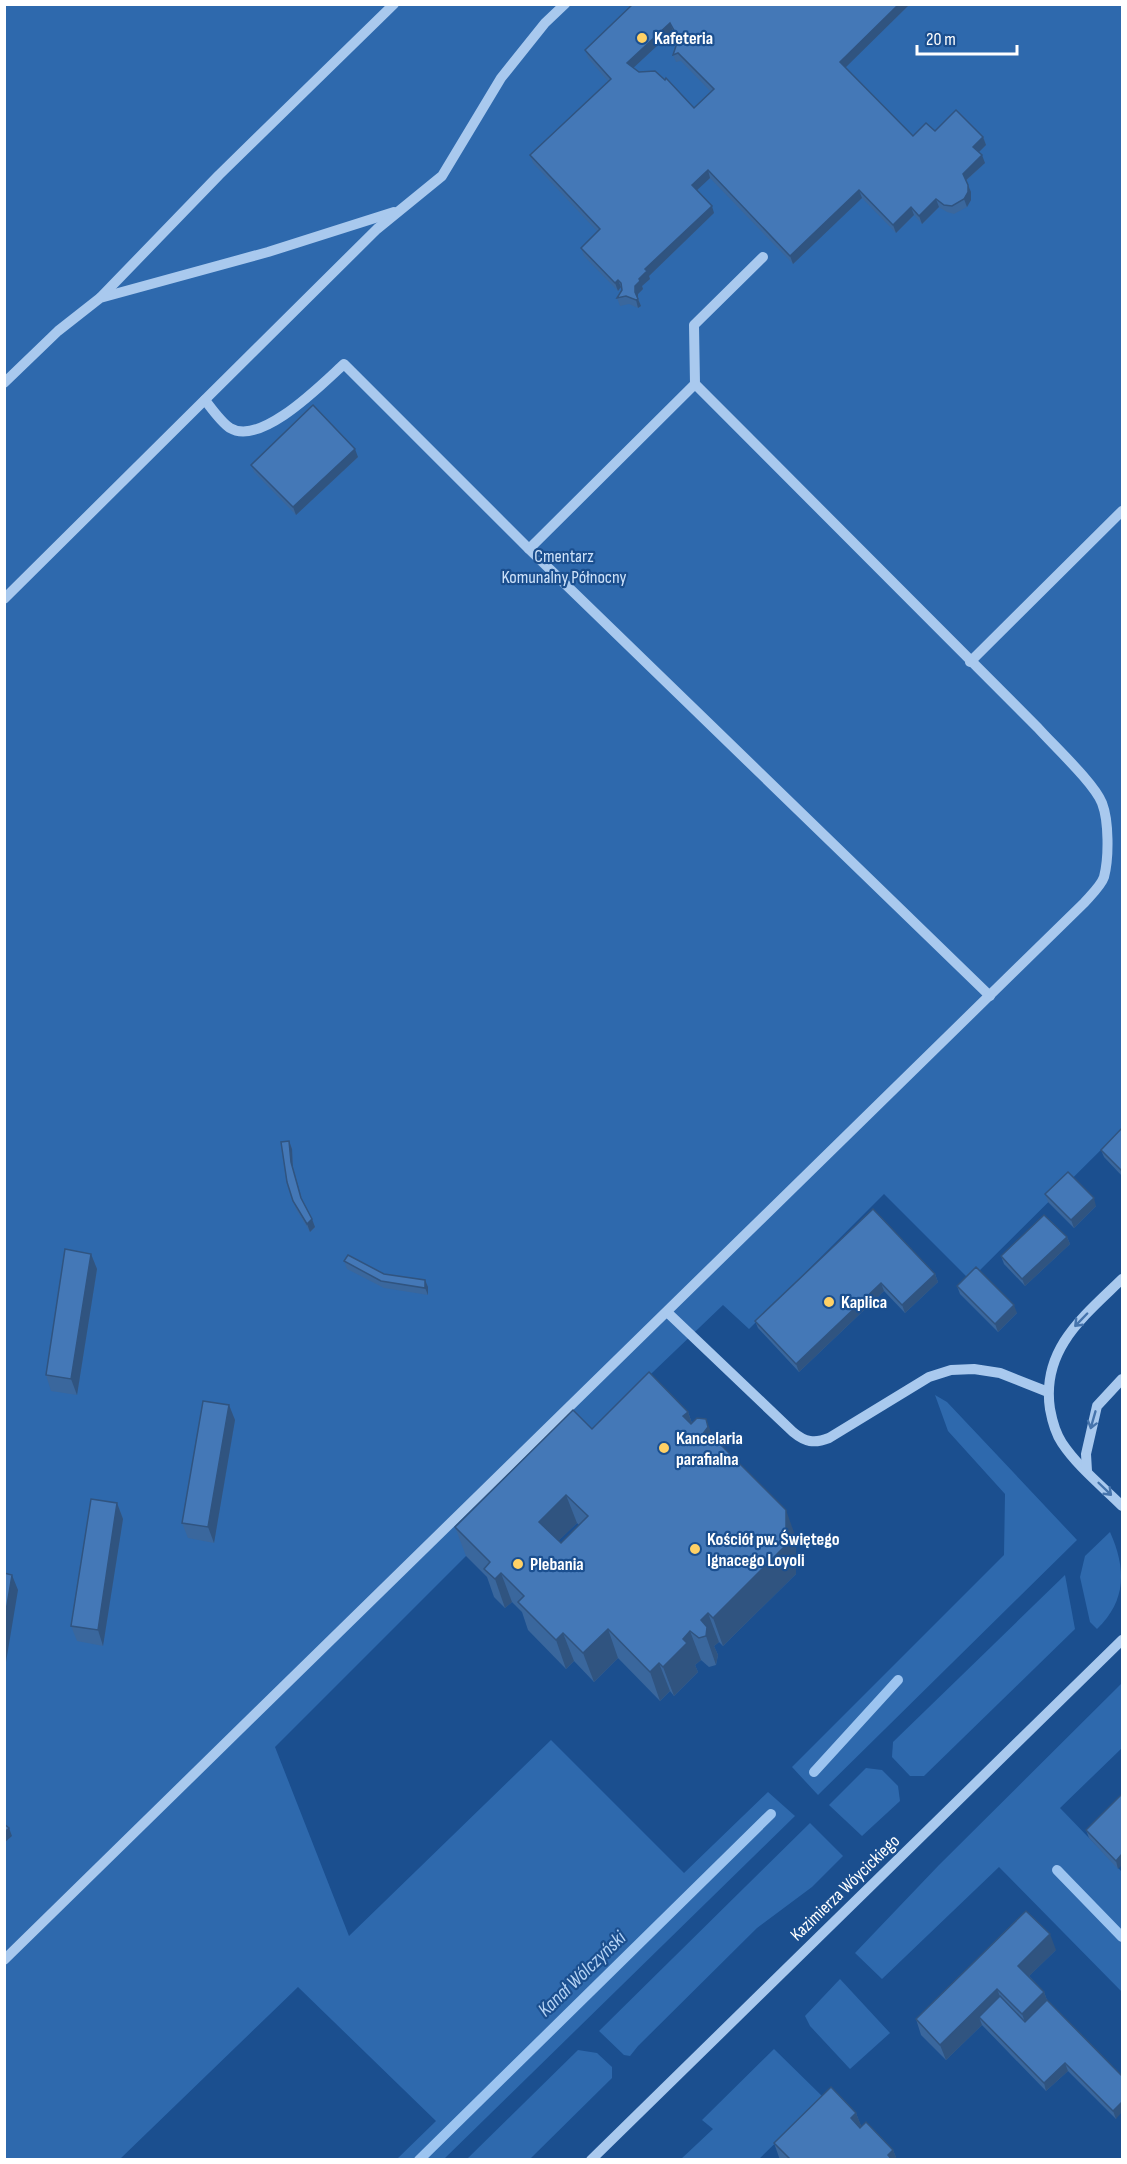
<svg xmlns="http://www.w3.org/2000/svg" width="1127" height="2164" font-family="'Sofia Sans Condensed',sans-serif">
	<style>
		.green { fill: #2e69ad }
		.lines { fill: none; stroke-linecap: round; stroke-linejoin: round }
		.stream { stroke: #9cc4f0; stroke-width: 10 }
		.minor { stroke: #a9c9ee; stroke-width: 10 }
		.wall { fill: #3a679d; fill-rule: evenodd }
		.shaded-wall { fill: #305480 }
		.building { fill: #4478b7; stroke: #305480; stroke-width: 1.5; fill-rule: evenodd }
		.oneway { stroke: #4674ac }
		.poi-dot { fill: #ffd166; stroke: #1b4f8f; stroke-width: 2 }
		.labels { text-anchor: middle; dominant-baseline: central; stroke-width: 4.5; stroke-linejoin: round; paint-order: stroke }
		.poi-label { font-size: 18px; font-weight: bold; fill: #fff; stroke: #1b4f8f; text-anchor: start }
		.park-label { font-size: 18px; fill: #cfe3fa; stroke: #1b4f8f }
		.street-label { font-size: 18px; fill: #fff; stroke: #1b4f8f }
		.water-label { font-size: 20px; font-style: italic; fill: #b5d3f5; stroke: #1b4f8f }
	</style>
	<rect width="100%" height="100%" fill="#1b4f8f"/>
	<g class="green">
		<polygon points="5,5 1122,5 1122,1129 970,1280 884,1194 749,1329 723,1305 583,1439 275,1747 349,1936 551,1740 684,1873 768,1792 795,1816 444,2159 397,2159 436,2121 298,1987 120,2159 5,2159"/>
		<polygon points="935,1395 947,1402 1077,1540 818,1795 792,1767 1004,1555 1005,1494 948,1431"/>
		<path d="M1110 1532C1126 1568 1127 1600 1097 1629L1090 1622 1080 1577 1085 1556Z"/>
		<polygon points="1065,1575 1075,1629 924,1776 910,1776 892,1757 893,1742"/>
		<polygon points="1122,1683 1122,1748 1060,1808 1122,1872 1122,1992 999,1867 882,1979 855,1953 939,1865"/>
		<polygon points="866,1768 882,1770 898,1786 900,1801 862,1836 829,1805"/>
		<polygon points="810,1823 843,1856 812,1887 757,1928 638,2046 630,2056 624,2055 599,2031"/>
		<polygon points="840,1979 890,2033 850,2069 810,2026 805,2016"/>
		<polygon points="774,2049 823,2097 759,2159 680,2160 713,2129 702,2120"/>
		<polygon points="578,2050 597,2053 612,2067 612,2078 530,2159 467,2159"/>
	</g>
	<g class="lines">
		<g class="stream">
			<polyline points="814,1772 898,1680"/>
			<polyline points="1057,1870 1122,1937"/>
			<polyline points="419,2160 771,1814"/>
		</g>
		<g class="minor">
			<polyline points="101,297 219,175 394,4"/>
			<polyline points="4,383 58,331 100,298 268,252 394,212"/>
			<path d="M205 400C212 409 221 422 230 428 261 447 323 383 344 364L529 549 695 384"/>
			<polyline points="529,549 990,996"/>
			<polyline points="4,599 377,229 442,176 501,78 545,23 565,4"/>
			<polyline points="970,662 1122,511"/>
			<path d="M1122 1279C1084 1316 1041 1349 1050 1409 1052 1420 1056 1434 1062 1443 1078 1467 1102 1486 1122 1506"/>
			<path d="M667 1312 793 1432C805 1442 814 1444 829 1438L929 1377 951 1370 974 1369 1000 1373 1048 1392"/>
			<polyline points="1087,1471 1086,1454 1097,1406 1122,1379"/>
			<path d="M4 1960 1084 903C1090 896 1101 886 1104 877 1109 858 1109 821 1102 803 1094 783 1054 746 1038 728L695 384 694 325 763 257"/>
			<polyline points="591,2160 1122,1640"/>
		</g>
	</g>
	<g class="wall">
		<path d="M633 4H910L845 67 913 136 935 131 983 137 986 145 979 152 985 163 966 181 971 192V200L967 207 954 214 947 212 939 207 922 224 914 215 896 233 862 198 793 264 710 178 697 190 714 213 649 276 650 279 642 286 643 289 638 294V298L641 306 638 308 629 304 620 306 617 298 622 290V288L621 287 618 291 584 256 581 248 598 232 533 163 530 155 608 81 588 58 585 50ZM673 31 676 37 677 43 673 55 676 62 681 61 711 92 694 108 633 68Z"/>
		<polygon points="358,457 296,515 254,472 251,465"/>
		<polygon points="1122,1128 1122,1176 1104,1157 1101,1150"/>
		<polygon points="289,1141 292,1149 293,1170 302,1201 315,1227 310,1232 296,1209 287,1182"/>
		<polygon points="1045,1194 1096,1206 1074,1228 1048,1202"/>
		<polygon points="873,1209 935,1274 938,1282 905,1313 884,1291 799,1372 758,1328 755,1321"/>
		<polygon points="1067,1237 1070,1244 1025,1286 1004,1264 1001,1256"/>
		<polygon points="91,1254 97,1269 77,1395 51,1391 46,1375"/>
		<polygon points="344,1261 384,1274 425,1280 428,1287 428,1295 384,1288 347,1269"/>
		<polygon points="957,1286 1017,1313 998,1332 960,1294"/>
		<polygon points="229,1405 235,1420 214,1543 188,1538 182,1523"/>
		<path d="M688 1412 692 1423 713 1438 796 1538V1574L723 1646 719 1642 714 1646 718 1655 716 1665 709 1667 701 1660 695 1665 698 1672 674 1696 670 1691 660 1701 618 1658 594 1682 574 1661 566 1669 528 1630 522 1612 512 1602 505 1608 494 1597 487 1577 466 1556 455 1527 592 1429ZM577 1523 579 1525 561 1543 558 1541Z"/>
		<polygon points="117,1503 123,1519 103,1646 77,1641 71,1626"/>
		<polygon points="1122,1794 1118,1869 1089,1838 1086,1830"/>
		<polygon points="1056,1950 1029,1976 1044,1992 1047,2000 1122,2076 1116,2119 1068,2071 1046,2091 982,2025 946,2060 921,2035 916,2019"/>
		<polygon points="856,2113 861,2126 893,2150 897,2160 780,2160 774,2143"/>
	</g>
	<g class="shaded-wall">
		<polygon points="899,4 910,4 843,70 840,62"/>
		<polygon points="670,23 673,31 630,71 627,63"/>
		<polygon points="983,137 986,145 976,155 973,147"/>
		<polygon points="982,155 985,163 965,181 963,174"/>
		<polygon points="708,170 710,178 694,193 692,185"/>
		<polygon points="968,185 971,192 971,200 967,207 964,199"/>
		<polygon points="859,190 862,198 793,264 790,256"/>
		<polygon points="936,199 939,207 922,224 919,216"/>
		<polygon points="712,206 714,213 649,276 650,279 642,286 643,289 638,294 638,299 641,306 638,308 636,300 635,286 639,279 645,269"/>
		<polygon points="911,207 914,215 896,233 893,225"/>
		<polygon points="618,280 621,287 618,291 615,283"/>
		<polygon points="355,449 358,457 296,515 293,507"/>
		<polygon points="289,1141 292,1149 293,1170 304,1206 291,1162"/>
		<polygon points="1094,1198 1096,1206 1074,1228 1071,1220"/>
		<polygon points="312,1219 315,1227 310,1232 307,1224"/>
		<polygon points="1067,1237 1070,1244 1025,1286 1022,1279"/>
		<polygon points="4,1247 6,1252 4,1263"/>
		<polygon points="91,1254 97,1269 77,1395 71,1379"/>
		<polygon points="935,1274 938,1282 905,1313 902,1305"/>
		<polygon points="425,1280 428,1287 428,1295 425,1288"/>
		<polygon points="881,1283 884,1291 799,1372 796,1364"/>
		<polygon points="1014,1305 1017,1313 998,1332 995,1324"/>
		<polygon points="229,1405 235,1420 214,1543 208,1527"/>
		<polygon points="688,1412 698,1441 683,1416"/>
		<polygon points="706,1419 717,1448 712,1463 702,1435"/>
		<polygon points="566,1495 577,1523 549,1550 539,1522"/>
		<polygon points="117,1503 123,1519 103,1646 98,1630"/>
		<polygon points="786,1510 796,1538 796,1574 723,1646 713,1618"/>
		<polygon points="501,1573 512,1602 505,1608 495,1579"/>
		<polygon points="12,1575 18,1590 4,1674 4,1623"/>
		<polygon points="708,1613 719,1642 714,1646 718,1655 716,1665 706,1636 701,1620"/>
		<polygon points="608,1629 618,1658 594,1682 583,1653"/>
		<polygon points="690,1631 701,1660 695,1665 698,1672 674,1696 663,1667 683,1639"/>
		<polygon points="563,1633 574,1661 566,1669 556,1640"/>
		<polygon points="659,1663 670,1691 660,1701 650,1672"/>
		<polygon points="9,1828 12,1836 4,1843 4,1833"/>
		<polygon points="1122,1854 1122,1865 1118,1869 1116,1861"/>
		<polygon points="1050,1934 1056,1950 1024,1981 1018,1966"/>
		<polygon points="997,1989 1003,2004 979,2017 982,2025 946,2060 940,2045"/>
		<polygon points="1044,1992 1050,2008 1028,2030 1022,2014"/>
		<polygon points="1065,2063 1068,2071 1046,2091 1044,2083"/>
		<polygon points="1122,2102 1122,2112 1116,2119 1113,2111"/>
		<polygon points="856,2113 867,2141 851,2118"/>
		<polygon points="893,2150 897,2160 889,2160 888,2155"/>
	</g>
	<g class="building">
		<path d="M633 4H899L840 62 913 136 926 123 935 131 956 110 983 137 973 147 982 155 963 174 968 185V192L964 199 952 206 944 205 936 199 919 216 911 207 893 225 859 190 790 256 708 170 692 185 712 206 645 269 647 271 639 279 640 281 635 286V292L638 299 636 300 626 296 617 298 622 290 621 283 618 280 615 283 581 248 600 229 530 155 611 79 585 50ZM670 23 676 34 677 43 673 55 678 53 714 89 694 108 666 78 665 80 655 71 639 72 627 63Z"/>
		<polygon points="313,405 355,449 293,507 251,465"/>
		<polygon points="1122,1128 1122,1171 1101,1150"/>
		<polygon points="289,1141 291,1162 301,1198 312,1219 307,1224 293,1201 287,1182 281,1142"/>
		<polygon points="1068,1172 1094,1198 1071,1220 1045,1194"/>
		<polygon points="873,1209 935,1274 902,1305 881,1283 796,1364 755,1321"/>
		<polygon points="1044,1215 1067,1237 1022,1279 1001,1256"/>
		<polygon points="65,1249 91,1254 71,1379 46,1375"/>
		<polygon points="348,1255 384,1274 425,1280 425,1288 381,1281 344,1261"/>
		<polygon points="976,1267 1014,1305 995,1324 957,1286"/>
		<path d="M649 1372 688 1412 683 1416 691 1424 697 1418 706 1419 708 1427 702 1435 709 1442 713 1437 786 1510V1545L713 1618 708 1613 701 1620 707 1627 706 1636 699 1638 690 1631 683 1639 687 1643 663 1667 659 1663 650 1672 608 1629 583 1653 563 1633 556 1640 518 1602 524 1596 501 1573 495 1579 484 1569 490 1562 455 1527 573 1410 592 1429ZM566 1495 588 1516 561 1543 539 1522Z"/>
		<polygon points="203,1401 229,1405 208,1527 182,1523"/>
		<polygon points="91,1499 117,1503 98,1630 71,1626"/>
		<polygon points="4,1573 12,1575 4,1623"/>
		<polygon points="1122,1794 1122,1854 1116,1861 1086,1830"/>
		<polygon points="4,1824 9,1828 4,1833"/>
		<polygon points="1026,1911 1050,1934 1018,1966 1044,1992 1022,2014 997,1989 940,2045 916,2019"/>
		<polygon points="1000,1996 1025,2022 1047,2000 1122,2076 1122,2102 1113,2111 1065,2063 1044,2083 979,2017"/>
		<polygon points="831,2087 856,2113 851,2118 860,2128 866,2122 893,2150 888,2155 892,2160 791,2160 774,2143"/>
	</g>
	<defs><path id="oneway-shaft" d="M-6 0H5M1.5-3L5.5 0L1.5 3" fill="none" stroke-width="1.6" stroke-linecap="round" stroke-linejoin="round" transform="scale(1.5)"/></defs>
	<g class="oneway">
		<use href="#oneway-shaft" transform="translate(1081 1320) rotate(134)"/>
		<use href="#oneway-shaft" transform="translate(1093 1420) rotate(106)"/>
		<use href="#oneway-shaft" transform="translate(1105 1489) rotate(44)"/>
	</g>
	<g class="poi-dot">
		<circle cx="642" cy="38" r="6"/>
		<circle cx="829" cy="1302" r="6"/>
		<circle cx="664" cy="1448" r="6"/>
		<circle cx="695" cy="1549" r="6"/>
		<circle cx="518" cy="1564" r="6"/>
	</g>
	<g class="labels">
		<g class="poi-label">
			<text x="654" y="38">Kafeteria</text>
			<text x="841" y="1302">Kaplica</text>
			<text x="676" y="1438">Kancelaria<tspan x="676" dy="21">parafialna</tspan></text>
			<text x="707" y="1539">Kościół pw. Świętego<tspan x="707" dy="21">Ignacego Loyoli</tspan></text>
			<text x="530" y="1564">Plebania</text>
		</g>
		<g class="park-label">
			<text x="564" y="556">Cmentarz<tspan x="564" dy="21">Komunalny Północny</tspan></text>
		</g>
		<g class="street-label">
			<text transform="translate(845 1888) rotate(-44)">Kazimierza Wóycickiego</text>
		</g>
		<g class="water-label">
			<text transform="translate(582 1974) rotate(-44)">Kanał Wólczyński</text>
		</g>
	</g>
	<rect width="1127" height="2164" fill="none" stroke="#ffffff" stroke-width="12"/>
	<path d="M917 45v9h100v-9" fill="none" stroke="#ffffff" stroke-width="3"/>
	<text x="926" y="45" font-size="18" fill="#ffffff" stroke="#1b4f8f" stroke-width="4.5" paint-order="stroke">20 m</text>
</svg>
